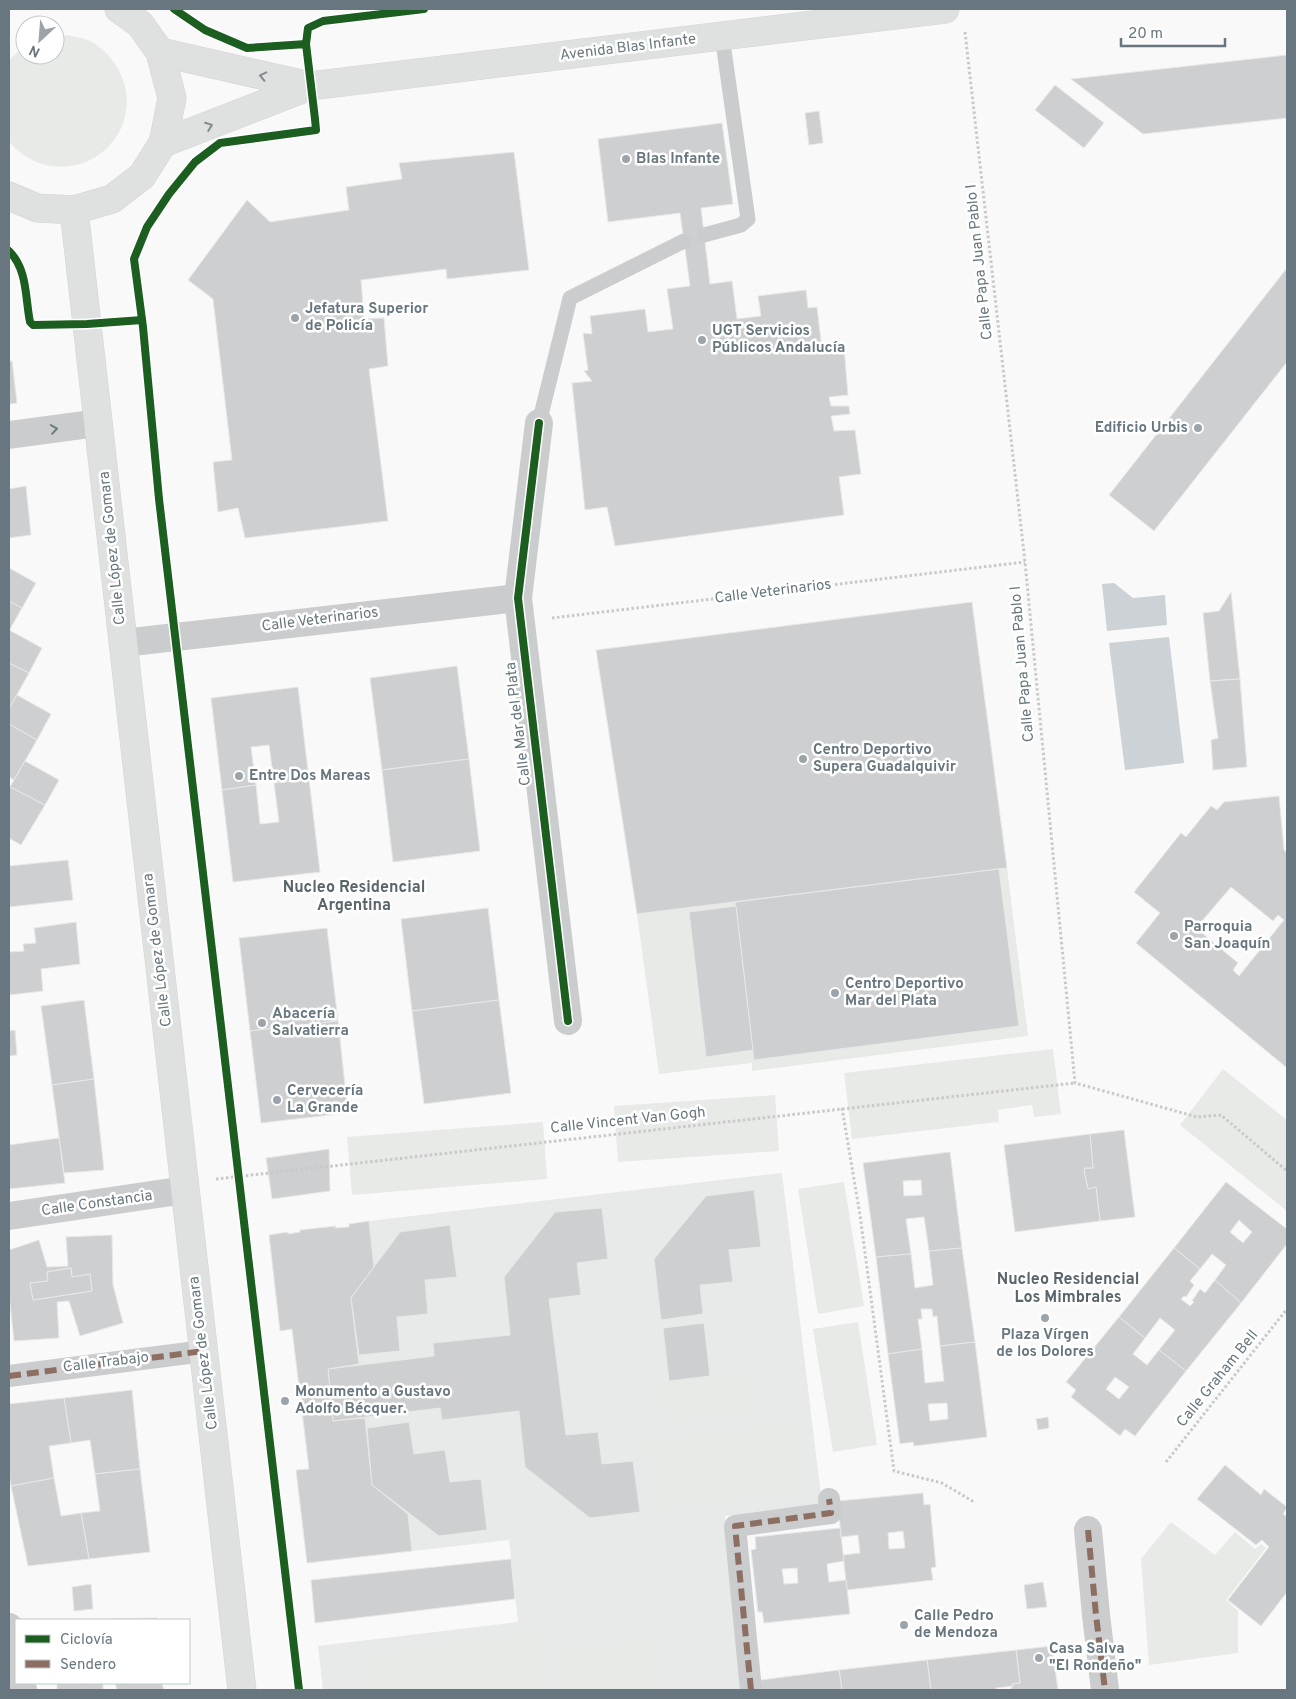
<svg xmlns="http://www.w3.org/2000/svg" width="1296" height="1699" font-family="Overpass,sans-serif">
	<style>
		.built { fill: #e8e9e9 }
		.green { fill: #e8eae7 }
		.water { fill: #ccd2d5 }
		.building { fill: #cecfd0; stroke: #e8e8e8; fill-rule: evenodd }
		.lines { fill: none; stroke-linecap: round; stroke-linejoin: round }
		.primary-casing { stroke: #d4d4d5; stroke-width: 29 }
		.path { stroke: #c9c9ca; stroke-width: 3; stroke-dasharray: 2.5 2.5; stroke-linecap: butt }
		.service { stroke: #cacccd; stroke-width: 15 }
		.pedestrian { stroke: #cacccd; stroke-width: 22 }
		.minor { stroke: #cacccd; stroke-width: 28 }
		.primary { stroke: #dfe0e0; stroke-width: 28 }
		.quiet { stroke: #8d6e63; stroke-width: 6; stroke-dasharray: 12 6; stroke-linecap: butt }
		.cycleway-casing { stroke: #fff; stroke-width: 11 }
		.cycleway { stroke: #1b5e20; stroke-width: 8 }
		.oneway { stroke: #808c92 }
		.oneway2 { stroke: #6d7b83 }
		.poi-dot { fill: #9ba4aa; stroke: #fff; stroke-width: 2 }
		.labels { text-anchor: middle; dominant-baseline: central; stroke-width: 5; stroke-linejoin: round; paint-order: stroke }
		.street-label { font-size: 15px; fill: #68777f; stroke: #fff }
		.poi-label { font-size: 15px; font-weight: bold; fill: #68777f; stroke: #fff; text-anchor: start }
		.neighbourhood-label { font-size: 16px; font-weight: bold; fill: #5a646b; stroke: #fff }
	</style>
	<rect width="100%" height="100%" fill="#f9f9f9"/>
	<polygon class="built" points="782,1173 822,1504 725,1516 745,1690 323,1690 318,1646 518,1622 509,1540 307,1563 296,1470 309,1469 292,1329 280,1331 269,1235 288,1232 288,1234 300,1232 300,1230 335,1226 336,1228 349,1227 349,1224 369,1221"/>
	<g class="green">
		<path d="M68 35C75 37 84 38 90 41 100 46 109 55 115 64 150 116 102 181 42 164 29 160 17 152 9 141V60L25 45V55H55V36Z"/>
		<polygon points="1007,868 1028,1036 752,1071 752,1063 659,1074 637,914"/>
		<polygon points="1053,1049 1061,1114 1034,1117 1032,1105 998,1110 999,1122 852,1139 844,1073"/>
		<polygon points="1223,1069 1287,1120 1287,1211 1180,1125"/>
		<polygon points="775,1095 779,1151 618,1162 614,1106"/>
		<polygon points="543,1122 547,1179 352,1195 347,1137"/>
		<polygon points="844,1182 864,1306 818,1314 798,1189"/>
		<polygon points="858,1322 877,1445 833,1452 813,1329"/>
		<polygon points="749,1373 755,1413 663,1424 659,1384"/>
		<polygon points="802,1419 811,1492 652,1512 643,1440"/>
		<polygon points="1171,1522 1215,1555 1235,1532 1255,1549 1261,1544 1266,1548 1226,1600 1238,1611 1238,1653 1149,1665 1141,1559"/>
		<polygon points="541,1629 544,1690 366,1690 364,1655"/>
		<polygon points="655,1638 661,1690 556,1690 551,1650"/>
	</g>
	<g class="water">
		<polygon points="1114,583 1133,598 1165,595 1167,625 1107,631 1102,584"/>
		<polygon points="1169,637 1184,763 1125,770 1109,643"/>
	</g>
	<g class="building">
		<polygon points="1287,55 1287,118 1143,134 1071,79"/>
		<polygon points="1055,85 1104,123 1084,148 1035,110"/>
		<polygon points="819,111 823,143 809,145 805,113"/>
		<polygon points="722,123 733,204 701,208 710,284 732,281 737,319 761,316 758,296 806,290 808,308 817,307 822,349 844,347 848,395 829,397 831,406 849,406 850,414 831,416 834,431 855,430 861,474 839,477 844,515 615,546 607,507 585,510 572,383 592,381 584,371 588,370 583,333 592,334 590,316 645,309 648,332 673,329 667,289 690,286 680,213 608,222 598,139"/>
		<polygon points="514,152 529,270 447,279 446,269 361,280 364,319 384,318 388,366 369,369 388,521 245,538 238,508 218,512 213,462 232,460 213,299 188,280 247,200 270,222 349,210 346,187 402,179 399,163"/>
		<polygon points="1287,268 1287,362 1154,531 1109,495"/>
		<polygon points="9,361 12,361 17,403 9,404"/>
		<polygon points="26,486 31,535 9,538 9,489"/>
		<polygon points="9,568 36,583 22,608 9,601"/>
		<polygon points="1231,592 1240,679 1210,681 1203,613 1219,611"/>
		<polygon points="9,601 22,608 9,631"/>
		<polygon points="972,602 1007,868 637,914 596,650"/>
		<polygon points="9,630 42,648 29,673 9,663"/>
		<polygon points="9,663 29,673 9,709"/>
		<polygon points="457,666 469,759 382,770 370,678"/>
		<polygon points="1240,679 1247,767 1213,770 1211,740 1218,738 1210,681"/>
		<polygon points="298,687 309,779 274,783 269,745 251,747 256,785 222,790 211,698"/>
		<polygon points="17,695 51,714 37,740 9,724 9,709"/>
		<polygon points="9,724 37,740 14,780 9,777"/>
		<polygon points="469,759 480,851 393,862 382,770"/>
		<polygon points="25,761 59,780 45,805 10,787"/>
		<polygon points="309,779 320,872 233,882 222,790 256,785 260,824 279,822 274,783"/>
		<polygon points="10,787 45,805 21,845 9,838 9,790"/>
		<path d="M1279 796 1284 850 1287 853V1068L1136 943 1160 913 1134 892 1181 833 1186 837 1211 806 1217 810 1224 802ZM1231 887 1273 921 1278 915 1284 920 1239 976 1233 970 1238 963 1196 928Z"/>
		<polygon points="68,860 73,900 9,907 9,866"/>
		<polygon points="999,869 1019,1026 754,1060 735,902"/>
		<polygon points="736,906 753,1050 706,1057 689,912"/>
		<polygon points="488,908 499,1000 412,1011 401,919"/>
		<polygon points="76,922 80,964 41,969 43,991 9,995 9,952 24,951 23,944 36,943 34,928"/>
		<polygon points="327,928 338,1021 250,1031 239,938"/>
		<polygon points="84,1000 94,1079 52,1085 41,1006"/>
		<polygon points="499,1000 511,1093 424,1104 412,1011"/>
		<polygon points="338,1021 348,1113 261,1123 250,1031"/>
		<polygon points="15,1030 17,1055 9,1056 9,1031"/>
		<polygon points="94,1079 104,1170 64,1173 52,1085"/>
		<polygon points="1124,1130 1135,1217 1100,1221 1096,1187 1088,1189 1084,1171 1085,1168 1093,1168 1090,1134"/>
		<polygon points="1090,1134 1093,1168 1085,1168 1084,1171 1088,1189 1096,1187 1100,1221 1015,1232 1004,1145"/>
		<polygon points="59,1138 65,1183 9,1189 9,1145"/>
		<polygon points="329,1149 330,1191 272,1199 266,1158"/>
		<path d="M950 1152 962 1248 929 1251 924 1217 906 1219 911 1254 876 1257 863 1163ZM921 1180 922 1195 904 1196 903 1181Z"/>
		<path d="M1226 1182 1287 1229V1244L1241 1303 1215 1280 1226 1265 1212 1254 1200 1269 1174 1248ZM1239 1220 1252 1232 1243 1243 1230 1232Z"/>
		<polygon points="754,1190 761,1247 729,1250 733,1282 700,1285 703,1314 661,1320 654,1259 706,1196"/>
		<polygon points="602,1208 608,1259 577,1263 581,1295 549,1299 566,1435 598,1432 602,1464 633,1461 640,1512 590,1518 525,1467 519,1411 442,1420 440,1408 333,1421 328,1369 434,1356 433,1343 510,1335 504,1277 555,1212"/>
		<polygon points="369,1221 374,1267 351,1298 359,1364 328,1369 333,1421 365,1418 372,1485 408,1514 412,1551 307,1563 296,1470 309,1469 292,1329 280,1331 269,1235 288,1232 288,1234 300,1232 300,1230 336,1226 335,1228 349,1227 349,1224"/>
		<polygon points="450,1225 457,1277 425,1280 428,1314 397,1317 400,1351 359,1355 351,1298 400,1232"/>
		<path d="M112 1235 113 1285 123 1323 80 1336 69 1301 57 1302 59 1338 14 1341 9 1294V1250L39 1240 47 1267 68 1266 66 1237ZM71 1268 72 1277 90 1274 92 1291 33 1300 30 1283 48 1281 47 1272Z"/>
		<polygon points="962,1248 975,1342 940,1346 937,1316 933,1317 932,1309 921,1309 922,1319 918,1319 922,1349 888,1354 876,1257 911,1254 915,1288 933,1285 929,1251"/>
		<polygon points="1174,1248 1200,1269 1190,1281 1194,1285 1186,1297 1184,1296 1181,1299 1190,1306 1194,1302 1192,1301 1200,1289 1205,1293 1215,1280 1241,1303 1186,1371 1159,1350 1175,1330 1160,1318 1145,1338 1119,1317"/>
		<polygon points="71,1268 72,1277 90,1274 92,1291 33,1300 30,1283 48,1281 47,1272"/>
		<path d="M1119 1317 1145 1338 1133 1354 1147 1365 1159 1350 1186 1371 1135 1436 1125 1429 1120 1436 1071 1397 1076 1390 1066 1382ZM1115 1377 1129 1387 1119 1399 1106 1389Z"/>
		<polygon points="704,1323 710,1376 669,1381 663,1328"/>
		<path d="M975 1342 987 1437 914 1446 913 1442 900 1444 888 1354 922 1349 925 1383 944 1381 940 1346ZM947 1403 948 1419 930 1421 928 1404Z"/>
		<polygon points="132,1390 140,1469 95,1474 90,1440 71,1443 64,1398"/>
		<polygon points="64,1398 71,1443 49,1446 54,1478 11,1486 9,1474 9,1404"/>
		<polygon points="1048,1417 1049,1428 1038,1430 1036,1419"/>
		<polygon points="409,1422 414,1454 445,1450 450,1482 481,1479 487,1530 439,1536 372,1485 367,1428"/>
		<polygon points="1225,1465 1261,1495 1264,1489 1287,1507 1283,1514 1287,1517 1287,1592 1261,1626 1228,1600 1269,1547 1262,1540 1256,1545 1197,1499"/>
		<polygon points="140,1469 150,1552 89,1559 81,1513 100,1511 95,1474"/>
		<polygon points="54,1478 61,1516 81,1513 89,1559 28,1566 11,1486"/>
		<path d="M923 1493 924 1505 930 1504 936 1567 931 1568 933 1580 847 1590 843 1555 860 1553 858 1535 841 1537 838 1501ZM903 1531 905 1548 889 1549 888 1533Z"/>
		<path d="M840 1528 844 1561 827 1564 829 1582 846 1580 850 1614 764 1623 762 1612H758L751 1550 756 1549 755 1537ZM797 1568 798 1583 784 1584 782 1569Z"/>
		<polygon points="511,1559 515,1599 315,1623 311,1580"/>
		<polygon points="1043,1582 1047,1607 1027,1609 1024,1585"/>
		<polygon points="91,1584 93,1609 74,1611 72,1587"/>
		<polygon points="157,1618 157,1620 112,1619"/>
		<polygon points="1052,1646 1058,1690 1011,1690 1011,1687 1013,1687 1012,1684 1020,1683 1016,1650"/>
		<polygon points="1016,1650 1020,1683 1012,1684 1013,1686 996,1688 996,1690 931,1690 927,1660"/>
		<polygon points="927,1660 931,1690 842,1690 839,1670"/>
		<polygon points="839,1670 842,1690 755,1690 753,1681"/>
		<polygon points="57,1683 162,1683 164,1690 117,1690 115,1683 103,1683 103,1690 57,1690"/>
	</g>
	<g class="lines">
		<g class="primary-casing">
			<g id="primary">
				<polyline points="160,52 310,86"/>
				<polyline points="163,143 310,86 945,9"/>
				<polyline points="9,196 37,208 74,210 112,199 142,176 163,143 172,98 160,52 140,24 119,9"/>
				<polyline points="74,210 242,1690"/>
			</g>
		</g>
		<g class="path">
			<polyline points="965,32 1025,562 1075,1083 1197,1117 1221,1115 1287,1171"/>
			<polyline points="552,618 1025,562"/>
			<polyline points="842,1108 860,1215 894,1471 942,1483 974,1502"/>
			<polyline points="216,1179 1075,1083"/>
			<polyline points="1166,1462 1287,1309"/>
		</g>
		<g class="service">
			<polyline points="704,235 741,225 748,219 722,36"/>
			<polyline points="539,423 570,298 684,241"/>
		</g>
		<g class="pedestrian">
			<polyline points="9,1376 204,1351"/>
			<polyline points="751,1690 735,1526 831,1513 829,1499"/>
		</g>
		<g class="minor">
			<polyline points="539,423 518,598 568,1021"/>
			<polyline points="9,435 98,423"/>
			<polyline points="123,643 518,598"/>
			<polyline points="9,1216 185,1190"/>
			<polyline points="1088,1530 1096,1615 1105,1690"/>
			<polyline points="9,1627 16,1661"/>
			<polyline points="21,1683 23,1690"/>
		</g>
		<use href="#primary" class="primary"/>
		<g class="quiet">
			<polyline points="9,1376 204,1351"/>
			<polyline points="1088,1530 1096,1615 1105,1690"/>
			<polyline points="751,1690 735,1526 831,1513 829,1499"/>
		</g>
		<g class="cycleway-casing">
			<g id="cycleway">
				<polyline points="174,9 205,30 247,48 306,44 315,119 316,130 220,143 195,162 169,194 147,227 134,259 143,327 159,499 299,1690"/>
				<polyline points="306,44 308,28 323,21 424,9"/>
				<path d="M9 251C28 270 25 298 30 322L33 325 87 324 142 320"/>
				<polyline points="539,423 518,598 568,1021"/>
			</g>
		</g>
		<use href="#cycleway" class="cycleway"/>
	</g>
	<defs><path id="oneway-chevron" d="M-2-3.5L2.5 0L-2 3.5" fill="none" stroke-width="1.6" stroke-linecap="round" stroke-linejoin="round" transform="scale(1.25)"/></defs>
	<g class="oneway">
		<use href="#oneway-chevron" transform="translate(263 76) rotate(-167)"/>
		<use href="#oneway-chevron" transform="translate(209 126) rotate(-21)"/>
	</g>
	<use class="oneway2" href="#oneway-chevron" transform="translate(54 429) rotate(-9)"/>
	<g class="poi-dot">
		<circle cx="626" cy="159" r="5"/>
		<circle cx="295" cy="318" r="5"/>
		<circle cx="702" cy="340" r="5"/>
		<circle cx="1198" cy="428" r="5"/>
		<circle cx="803" cy="759" r="5"/>
		<circle cx="239" cy="776" r="5"/>
		<circle cx="1174" cy="936" r="5"/>
		<circle cx="835" cy="993" r="5"/>
		<circle cx="262" cy="1023" r="5"/>
		<circle cx="277" cy="1100" r="5"/>
		<circle cx="1045" cy="1318" r="5"/>
		<circle cx="285" cy="1401" r="5"/>
		<circle cx="904" cy="1625" r="5"/>
		<circle cx="1039" cy="1658" r="5"/>
	</g>
	<g class="labels">
		<g class="street-label">
			<text transform="translate(628 48) rotate(-7)">Avenida Blas Infante</text>
			<text transform="translate(980 262) rotate(-96)">Calle Papa Juan Pablo I</text>
			<text transform="translate(113 548) rotate(-96)">Calle López de Gomara</text>
			<text transform="translate(773 592) rotate(-7)">Calle Veterinarios</text>
			<text transform="translate(320 620) rotate(-7)">Calle Veterinarios</text>
			<text transform="translate(1023 664) rotate(-95)">Calle Papa Juan Pablo I</text>
			<text transform="translate(519 724) rotate(-97)">Calle Mar del Plata</text>
			<text transform="translate(158 950) rotate(-97)">Calle López de Gomara</text>
			<text transform="translate(628 1121) rotate(-6)">Calle Vincent Van Gogh</text>
			<text transform="translate(97 1204) rotate(-8)">Calle Constancia</text>
			<text transform="translate(204 1353) rotate(-97)">Calle López de Gomara</text>
			<text transform="translate(106 1363) rotate(-7)">Calle Trabajo</text>
			<text transform="translate(1218 1379) rotate(-51)">Calle Graham Bell</text>
		</g>
		<g class="poi-label">
			<text x="636" y="159">Blas Infante</text>
			<text x="305" y="309">Jefatura Superior<tspan x="305" dy="17">de Policía</tspan></text>
			<text x="712" y="331">UGT Servicios<tspan x="712" dy="17">Públicos Andalucía</tspan></text>
			<text x="1188" y="428" text-anchor="end">Edificio Urbis</text>
			<text x="813" y="750">Centro Deportivo<tspan x="813" dy="17">Supera Guadalquivir</tspan></text>
			<text x="249" y="776">Entre Dos Mareas</text>
			<text x="1184" y="927">Parroquia<tspan x="1184" dy="17">San Joaquín</tspan></text>
			<text x="845" y="984">Centro Deportivo<tspan x="845" dy="17">Mar del Plata</tspan></text>
			<text x="272" y="1014">Abacería<tspan x="272" dy="17">Salvatierra</tspan></text>
			<text x="287" y="1091">Cervecería<tspan x="287" dy="17">La Grande</tspan></text>
			<text x="1045" y="1335" text-anchor="middle">Plaza Vírgen<tspan x="1045" dy="17">de los Dolores</tspan></text>
			<text x="295" y="1392">Monumento a Gustavo<tspan x="295" dy="17">Adolfo Bécquer.</tspan></text>
			<text x="914" y="1616">Calle Pedro<tspan x="914" dy="17">de Mendoza</tspan></text>
			<text x="1049" y="1649">Casa Salva<tspan x="1049" dy="17">"El Rondeño"</tspan></text>
		</g>
		<g class="neighbourhood-label">
			<text x="354" y="888">Nucleo Residencial<tspan x="354" dy="18">Argentina</tspan></text>
			<text x="1068" y="1280">Nucleo Residencial<tspan x="1068" dy="18">Los Mimbrales</tspan></text>
		</g>
	</g>
	<rect width="1296" height="1699" fill="none" stroke="#68777f" stroke-width="20"/>
	<rect x="15" y="1619" width="175" height="65" fill="#ffffff" stroke="#c3c9cc"/>
	<rect x="25" y="1635" width="25" height="8" fill="#1b5e20" stroke="#c3c9cc"/>
	<text x="60" y="1644" font-size="15" fill="#68777f">Ciclovía</text>
	<rect x="25" y="1660" width="25" height="8" fill="#8d6e63" stroke="#c3c9cc"/>
	<text x="60" y="1669" font-size="15" fill="#68777f">Sendero</text>
	<g transform="translate(40 40) rotate(206)"><circle r="24" fill="#ffffff" stroke="#c3c9cc"/>
	<path d="M0-4L9 19L0 12L-9 19Z" fill="#9ba4aa"/>
	<text y="-8" font-size="14" font-weight="bold" text-anchor="middle" fill="#68777f">N</text>
	</g>
	<path d="M1121 38v8h104v-8" fill="none" stroke="#68777f" stroke-width="2.5"/>
	<text x="1128" y="38" font-size="15" fill="#68777f" stroke="#ffffff" stroke-width="4" paint-order="stroke">20 m</text>
</svg>
